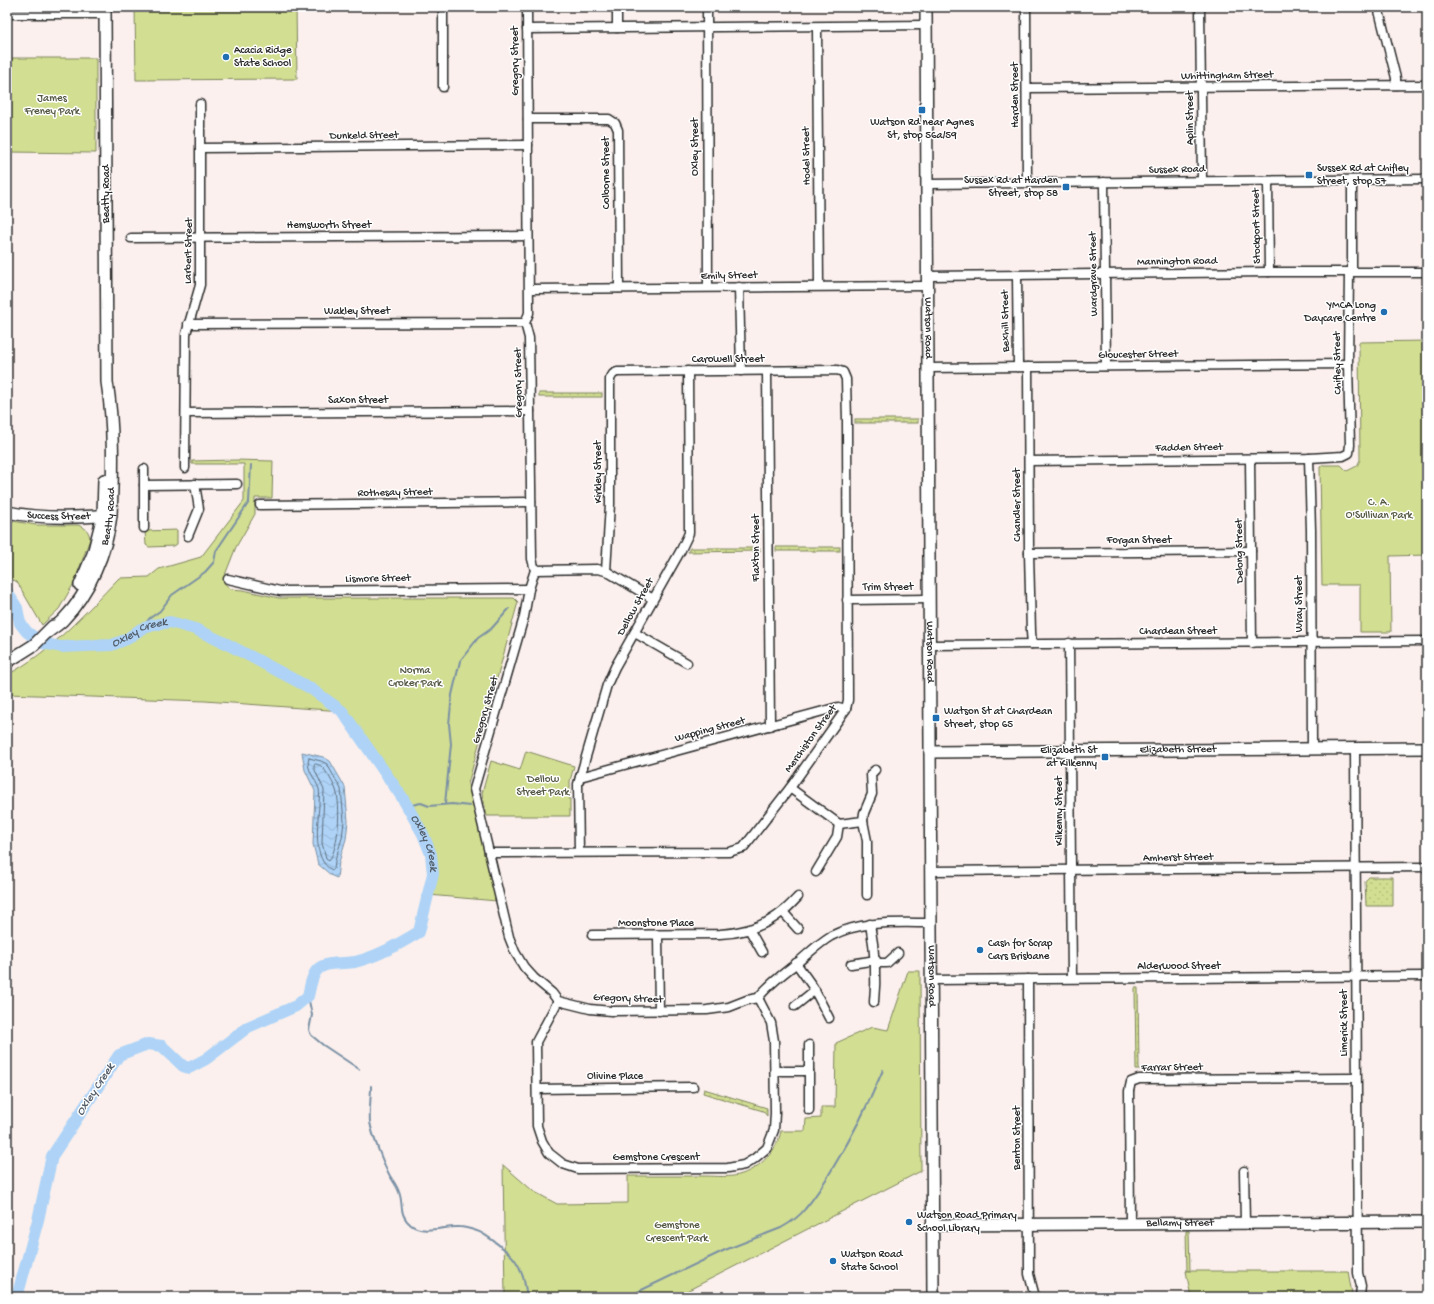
<svg xmlns="http://www.w3.org/2000/svg" width="1434" height="1304" font-family="'Gochi Hand',sans-serif">
	<style>
		.grass { fill: url(#grass-dots); stroke: #7e845e }
		.green { fill: #d2de91; stroke: #7e845e }
		.water { fill: url(#water-waves); stroke: #7a90a5 }
		.lines { fill: none; stroke-linecap: round; stroke-linejoin: round }
		.shore { stroke: #5f6e7d; stroke-width: 1 }
		.stream { stroke: #7a90a5; stroke-width: 2 }
		.river { stroke: #aed3f7; stroke-width: 12 }
		.street-casing { stroke: #2b2b2b; stroke-width: 11 }
		.secondary-casing { stroke: #2b2b2b; stroke-width: 14 }
		.street { stroke: #fff; stroke-width: 8 }
		.secondary { stroke: #fff; stroke-width: 11 }
		.poi-dot { fill: #1f6fb2; stroke: #fff; stroke-width: 1.5 }
		.labels { text-anchor: middle; dominant-baseline: central; stroke-width: 3; stroke-linejoin: round; paint-order: stroke }
		.poi-label { font-size: 11px; fill: #2b2b2b; stroke: #fff; text-anchor: start }
		.street-label { font-size: 11px; fill: #2b2b2b; stroke: #fff }
		.park-label { font-size: 11px; fill: #555844; stroke: #fff }
		.water-label { font-size: 12px; font-style: italic; fill: #525d68; stroke: #fff }
	</style>
	<defs>
		<pattern id="grass-dots" width="8" height="8" patternUnits="userSpaceOnUse"><rect width="8" height="8" fill="#d2de91"/><path d="M2 2h.1M6 6h.1" fill="none" stroke="#b4bf7d" stroke-width="1.8" stroke-linecap="round"/></pattern>
		<pattern id="water-waves" width="16" height="10" patternUnits="userSpaceOnUse"><rect width="16" height="10" fill="#aed3f7"/><path d="M0 5q4-4 8 0t8 0" fill="none" stroke="#96b5d4"/></pattern>
	</defs>
	<rect width="100%" height="100%" fill="#fbf0ed"/>
	<filter id="ink" filterUnits="userSpaceOnUse"><feTurbulence type="fractalNoise" baseFrequency=".025" numOctaves="2"/><feDisplacementMap in="SourceGraphic" scale="8" xChannelSelector="R" yChannelSelector="G"/><feConvolveMatrix kernelMatrix="1 2 1 2 8 2 1 2 1" color-interpolation-filters="sRGB"/></filter>
	<g filter="url(#ink)">
		<g class="grass">
			<rect x="539" y="393" width="63" height="4"/>
			<rect x="855" y="419" width="63" height="4"/>
			<rect x="776" y="547" width="64" height="4"/>
			<polygon points="690,548 760,548 760,551 688,552"/>
			<polygon points="1369,877 1393,877 1393,906 1366,906 1365,881"/>
			<polygon points="1135,988 1138,988 1139,1070 1136,1070"/>
			<polygon points="704,1089 767,1108 767,1116 763,1111 703,1093"/>
			<polygon points="1186,1231 1189,1231 1190,1271 1187,1271"/>
		</g>
		<g class="green">
			<polygon points="135,7 296,7 297,79 136,80"/>
			<polygon points="7,58 96,58 96,153 7,152"/>
			<polygon points="1427,341 1427,555 1390,556 1391,632 1360,632 1360,585 1322,585 1320,467 1323,465 1341,465 1347,471 1357,466 1360,460 1359,342"/>
			<path d="M236 460 273 461 272 498H255V514L236 547 225 575 224 583 231 589 243 590 279 598H514L518 602 468 784 497 901 428 895 433 874 431 854 423 834 402 797 342 711 205 701 7 694V675C51 652 85 613 119 578L149 577 159 569 201 557 244 501V464H192V461Z"/>
			<path d="M7 520 36 525H78C86 528 89 531 90 539L74 583 59 609 42 625 17 582 7 576Z"/>
			<polygon points="177,530 177,544 174,546 149,547 146,545 145,531"/>
			<polygon points="526,751 574,766 570,781 570,816 487,816 482,793 491,761 520,770"/>
			<path d="M908 971H920L921 1171 675 1297H505L503 1165 533 1191 557 1204 628 1203V1176C654 1176 680 1176 705 1176 716 1176 731 1178 742 1174 761 1167 777 1151 781 1131H805L806 1119 821 1118V1107H835L836 1043 872 1027 888 1030Z"/>
			<polygon points="1186,1271 1348,1271 1352,1294 1351,1297 1191,1297"/>
		</g>
		<polygon class="water" points="302,752 323,757 330,761 345,787 348,821 346,839 339,862 337,878 332,876 318,864 313,844 315,791 305,770"/>
		<g class="lines">
			<g class="shore">
				<path d="M309 758 321 761 327 764 341 789 344 821 342 838 335 861 334 869 332 870C312 860 318 824 319 805 319 800 320 794 319 789 316 779 305 769 309 758Z"/>
				<path d="M316 764C319 765 320 765 322 767 325 769 335 786 336 790 341 805 339 849 329 860L326 858 322 843 324 790 314 768V765Z"/>
			</g>
			<g class="stream">
				<polyline points="141,629 150,618 160,611 172,595 205,572 214,562 216,551 249,502 251,465"/>
				<polyline points="445,804 451,744 449,724 452,695 460,661 478,638 491,629 509,609"/>
				<polyline points="407,806 421,803 429,806 452,804 470,806"/>
				<polyline points="308,996 312,1015 309,1030 311,1035 323,1045 359,1069"/>
				<path d="M371 1086C371 1097 369 1111 370 1122 372 1135 384 1165 390 1176 393 1181 397 1186 399 1192 404 1205 398 1214 411 1225 424 1235 444 1226 459 1227 464 1227 471 1229 477 1231 484 1233 511 1253 515 1260 523 1271 525 1284 527 1297"/>
				<path d="M627 1297 725 1250 781 1228C790 1223 799 1217 805 1209 816 1196 826 1180 834 1166 853 1135 869 1103 883 1070"/>
			</g>
			<path class="river" id="s1" d="M7 592 17 608 20 623 27 632 42 643 61 647 112 645 127 639 141 629 154 625 170 622 195 629 227 644 310 688 342 711 402 797 423 834 431 854 433 874 419 932C399 944 379 956 355 962 344 964 326 961 317 970 311 977 310 988 308 996L296 1006 248 1027 206 1059 189 1068 183 1066 162 1046 148 1044 119 1055 52 1156 38 1220 17 1297"/>
			<g class="street-casing">
				<g id="street">
					<polyline points="443,7 443,87"/>
					<path d="M527 7 529 313 525 323 529 338 532 559 535 570 529 589 524 617 474 789 509 937 515 952 524 967 534 978 552 993 558 1001 590 1009 611 1011 707 1010 729 1007 747 1000 758 998C769 984 783 974 797 963 808 954 819 943 831 936 862 920 897 923 931 923"/>
					<polyline points="617,7 617,28"/>
					<polyline points="707,7 708,287"/>
					<polyline points="1026,7 1027,183"/>
					<polyline points="1200,7 1202,181"/>
					<polyline points="1378,7 1396,78 1396,85"/>
					<polyline points="7,14 105,14"/>
					<polyline points="817,27 819,286"/>
					<polyline points="527,29 926,25"/>
					<polyline points="1027,88 1427,85"/>
					<polyline points="528,119 609,119 615,123 618,130 619,288"/>
					<polyline points="201,148 528,145"/>
					<polyline points="1352,180 1352,272"/>
					<polyline points="1268,181 1269,272"/>
					<polyline points="1104,182 1106,366"/>
					<polyline points="928,184 1427,179"/>
					<polyline points="131,238 528,236"/>
					<polyline points="1017,275 1018,367"/>
					<polyline points="928,276 1269,272 1427,272"/>
					<polyline points="739,287 741,371"/>
					<polyline points="530,289 928,286"/>
					<polyline points="188,324 525,323"/>
					<polyline points="1028,367 1029,553 1031,632 1032,644"/>
					<polyline points="928,368 1348,364"/>
					<polyline points="767,371 770,726"/>
					<polyline points="186,413 530,411"/>
					<polyline points="1309,458 1311,530 1312,749"/>
					<polyline points="1250,459 1252,643"/>
					<polyline points="1029,461 1309,458 1343,456 1349,453 1350,445 1348,364 1349,272"/>
					<polyline points="185,468 186,334 200,285 200,104"/>
					<polyline points="144,469 144,528"/>
					<polyline points="144,485 237,484"/>
					<polyline points="260,505 531,502"/>
					<polyline points="188,536 199,509 195,484"/>
					<polyline points="1029,553 1251,551"/>
					<polyline points="535,570 597,569 606,571 653,599"/>
					<polyline points="228,579 280,591 529,589"/>
					<polyline points="847,600 929,599"/>
					<polyline points="635,633 687,663"/>
					<polyline points="1069,643 1072,978"/>
					<polyline points="930,645 1427,641"/>
					<polyline points="1355,749 1358,1273 1361,1286 1360,1297"/>
					<polyline points="580,777 838,707 846,709"/>
					<polyline points="790,788 839,824"/>
					<polyline points="863,821 867,841 867,895"/>
					<polyline points="839,824 863,821 864,813 872,794 871,774 875,770"/>
					<polyline points="579,852 578,784 607,685 615,667 681,550 689,533 688,371"/>
					<polyline points="489,853 729,852 743,848 751,838 790,788 846,709 848,700 847,421 846,379 843,372 837,370 617,372 613,374 610,379 610,504 606,571"/>
					<polyline points="930,871 1427,867"/>
					<polyline points="816,872 837,837 839,824"/>
					<polyline points="783,912 798,929"/>
					<path d="M870 924C875 951 877 974 874 1002"/>
					<polyline points="749,929 762,952"/>
					<path d="M592 935 720 934C742 933 765 926 782 912 788 908 793 902 798 897"/>
					<polyline points="658,935 659,1011"/>
					<polyline points="796,963 813,987 829,1018"/>
					<polyline points="876,963 887,963 898,953"/>
					<polyline points="851,964 876,960"/>
					<polyline points="1028,979 1029,1274 1035,1297"/>
					<polyline points="931,980 1427,976"/>
					<polyline points="558,1001 536,1042 537,1126 542,1141 549,1153 563,1164 578,1169 728,1168 744,1165 754,1159 767,1148 774,1130 775,1113 774,1041 771,1023 758,998"/>
					<polyline points="795,1006 815,990"/>
					<polyline points="809,1045 809,1110"/>
					<polyline points="775,1071 809,1071"/>
					<polyline points="537,1089 693,1087"/>
					<polyline points="1244,1171 1245,1223"/>
					<polyline points="1130,1224 1129,1091 1131,1082 1139,1079 1356,1078"/>
				</g>
			</g>
			<g class="secondary-casing">
				<g id="secondary">
					<path id="s2" d="M926 7 933 1297"/>
					<path id="s3" d="M7 512C40 519 76 518 110 515"/>
					<polyline points="80,585 93,554 103,515 104,480"/>
					<path id="s4" d="M48 632C53 628 58 625 63 620 89 593 107 552 111 515 113 471 114 425 107 382L105 7"/>
					<polyline points="7,662 34,645 53,626"/>
					<path id="s5" d="M930 752 1427 748"/>
					<path id="s6" d="M932 1225 1427 1222"/>
				</g>
			</g>
			<use href="#street" class="street"/>
			<use href="#secondary" class="secondary"/>
		</g>
	</g>
	<g class="poi-dot">
		<circle cx="226" cy="57" r="4"/>
		<rect x="918" y="106" width="8" height="8" rx="2"/>
		<rect x="1305" y="171" width="8" height="8" rx="2"/>
		<rect x="1062" y="183" width="8" height="8" rx="2"/>
		<circle cx="1384" cy="312" r="4"/>
		<rect x="932" y="714" width="8" height="8" rx="2"/>
		<rect x="1101" y="753" width="8" height="8" rx="2"/>
		<circle cx="980" cy="950" r="4"/>
		<circle cx="909" cy="1222" r="4"/>
		<circle cx="833" cy="1261" r="4"/>
	</g>
	<g class="labels">
		<g class="poi-label">
			<text x="234" y="51">Acacia Ridge<tspan x="234" dy="13">State School</tspan></text>
			<text x="922" y="123" text-anchor="middle">Watson Rd near Agnes<tspan x="922" dy="13">St, stop 56a/59</tspan></text>
			<text x="1317" y="169">Sussex Rd at Chifley<tspan x="1317" dy="13">Street, stop 57</tspan></text>
			<text x="1058" y="181" text-anchor="end">Sussex Rd at Harden<tspan x="1058" dy="13">Street, stop 58</tspan></text>
			<text x="1376" y="306" text-anchor="end">YMCA Long<tspan x="1376" dy="13">Daycare Centre</tspan></text>
			<text x="944" y="712">Watson St at Chardean<tspan x="944" dy="13">Street, stop 65</tspan></text>
			<text x="1097" y="751" text-anchor="end">Elizabeth St<tspan x="1097" dy="13">at Kilkenny</tspan></text>
			<text x="988" y="944">Cash for Scrap<tspan x="988" dy="13">Cars Brisbane</tspan></text>
			<text x="917" y="1216">Watson Road Primary<tspan x="917" dy="13">School Library</tspan></text>
			<text x="841" y="1255">Watson Road<tspan x="841" dy="13">State School</tspan></text>
		</g>
		<g class="street-label">
			<text transform="translate(516 61) rotate(-90)">Gregory Street</text>
			<text transform="translate(1227 76) rotate(-1)">Whittingham Street</text>
			<text transform="translate(1016 95) rotate(-90)">Harden Street</text>
			<text transform="translate(1191 118) rotate(-90)">Aplin Street</text>
			<text transform="translate(364 136) rotate(-1)">Dunkeld Street</text>
			<text transform="translate(696 147) rotate(-90)">Oxley Street</text>
			<text transform="translate(807 156) rotate(-91)">Hodel Street</text>
			<text transform="translate(1177 170) rotate(-1)">Sussex Road</text>
			<text transform="translate(607 173) rotate(-90)">Colborne Street</text>
			<text transform="translate(107 194) rotate(-90)">Beatty Road</text>
			<text x="329" y="226">Hemsworth Street</text>
			<text transform="translate(1257 226) rotate(-91)">Stockport Street</text>
			<text transform="translate(189 251) rotate(-89)">Larbert Street</text>
			<text transform="translate(1177 262) rotate(-1)">Mannington Road</text>
			<text transform="translate(1094 274) rotate(-91)">Wardgrave Street</text>
			<text transform="translate(729 276) rotate(-1)">Emily Street</text>
			<text x="357" y="312">Wakley Street</text>
			<text transform="translate(1006 321) rotate(-91)">Bexhill Street</text>
			<text stroke="none"><textPath href="#s2" startOffset="321">Watson Road</textPath></text>
			<text transform="translate(1138 355) rotate(-1)">Gloucester Street</text>
			<text x="728" y="360">Carowell Street</text>
			<text transform="translate(1338 363) rotate(-91)">Chifley Street</text>
			<text transform="translate(519 383) rotate(-91)">Gregory Street</text>
			<text x="358" y="401">Saxon Street</text>
			<text transform="translate(1189 448) rotate(-1)">Fadden Street</text>
			<text transform="translate(599 472) rotate(-90)">Kirkley Street</text>
			<text transform="translate(395 493) rotate(-1)">Rothesay Street</text>
			<text transform="translate(1018 505) rotate(-90)">Chandler Street</text>
			<text stroke="none"><textPath href="#s3" startOffset="52">Success Street</textPath></text>
			<text stroke="none"><textPath href="#s4" startOffset="135">Beatty Road</textPath></text>
			<text x="1139" y="541">Forgan Street</text>
			<text transform="translate(757 548) rotate(-90)">Flaxton Street</text>
			<text transform="translate(1240 551) rotate(-91)">Delong Street</text>
			<text transform="translate(378 579) rotate(-1)">Lismore Street</text>
			<text x="888" y="588">Trim Street</text>
			<text transform="translate(1300 604) rotate(-90)">Wray Street</text>
			<text transform="translate(636 607) rotate(-61)">Dellow Street</text>
			<text x="1178" y="632">Chardean Street</text>
			<text stroke="none"><textPath href="#s2" startOffset="645">Watson Road</textPath></text>
			<text transform="translate(486 710) rotate(-74)">Gregory Street</text>
			<text transform="translate(710 730) rotate(-15)">Wapping Street</text>
			<text transform="translate(811 739) rotate(-54)">Merchiston Street</text>
			<text stroke="none"><textPath href="#s5" startOffset="248">Elizabeth Street</textPath></text>
			<text transform="translate(1060 811) rotate(-90)">Kilkenny Street</text>
			<text transform="translate(1178 858) rotate(-1)">Amherst Street</text>
			<text x="656" y="924">Moonstone Place</text>
			<text x="1179" y="967">Alderwood Street</text>
			<text stroke="none"><textPath href="#s2" startOffset="969">Watson Road</textPath></text>
			<text transform="translate(628 999) rotate(2)">Gregory Street</text>
			<text transform="translate(1345 1023) rotate(-90)">Limerick Street</text>
			<text transform="translate(1172 1068) rotate(-1)">Farrar Street</text>
			<text x="615" y="1077">Olivine Place</text>
			<text transform="translate(1018 1138) rotate(-90)">Benton Street</text>
			<text x="656" y="1158">Gemstone Crescent</text>
			<text stroke="none"><textPath href="#s6" startOffset="248">Bellamy Street</textPath></text>
		</g>
		<g class="park-label">
			<text x="52" y="99">James<tspan x="52" dy="13">Freney Park</tspan></text>
			<text x="1379" y="503">C. A.<tspan x="1379" dy="13">O'Sullivan Park</tspan></text>
			<text x="415" y="671">Norma<tspan x="415" dy="13">Croker Park</tspan></text>
			<text x="543" y="780">Dellow<tspan x="543" dy="13">Street Park</tspan></text>
			<text x="677" y="1226">Gemstone<tspan x="677" dy="13">Crescent Park</tspan></text>
		</g>
		<g class="water-label">
			<text stroke="none"><textPath href="#s1" startOffset="165">Oxley Creek</textPath></text>
			<text stroke="none"><textPath href="#s1" startOffset="549">Oxley Creek</textPath></text>
			<text transform="translate(96 1090) rotate(-57)">Oxley Creek</text>
		</g>
	</g>
	<rect width="1434" height="1304" fill="none" stroke="#fff" stroke-width="24"/>
	<rect x="12" y="12" width="1410" height="1280" fill="none" stroke="#2b2b2b" stroke-width="1.5" filter="url(#ink)"/>
</svg>
